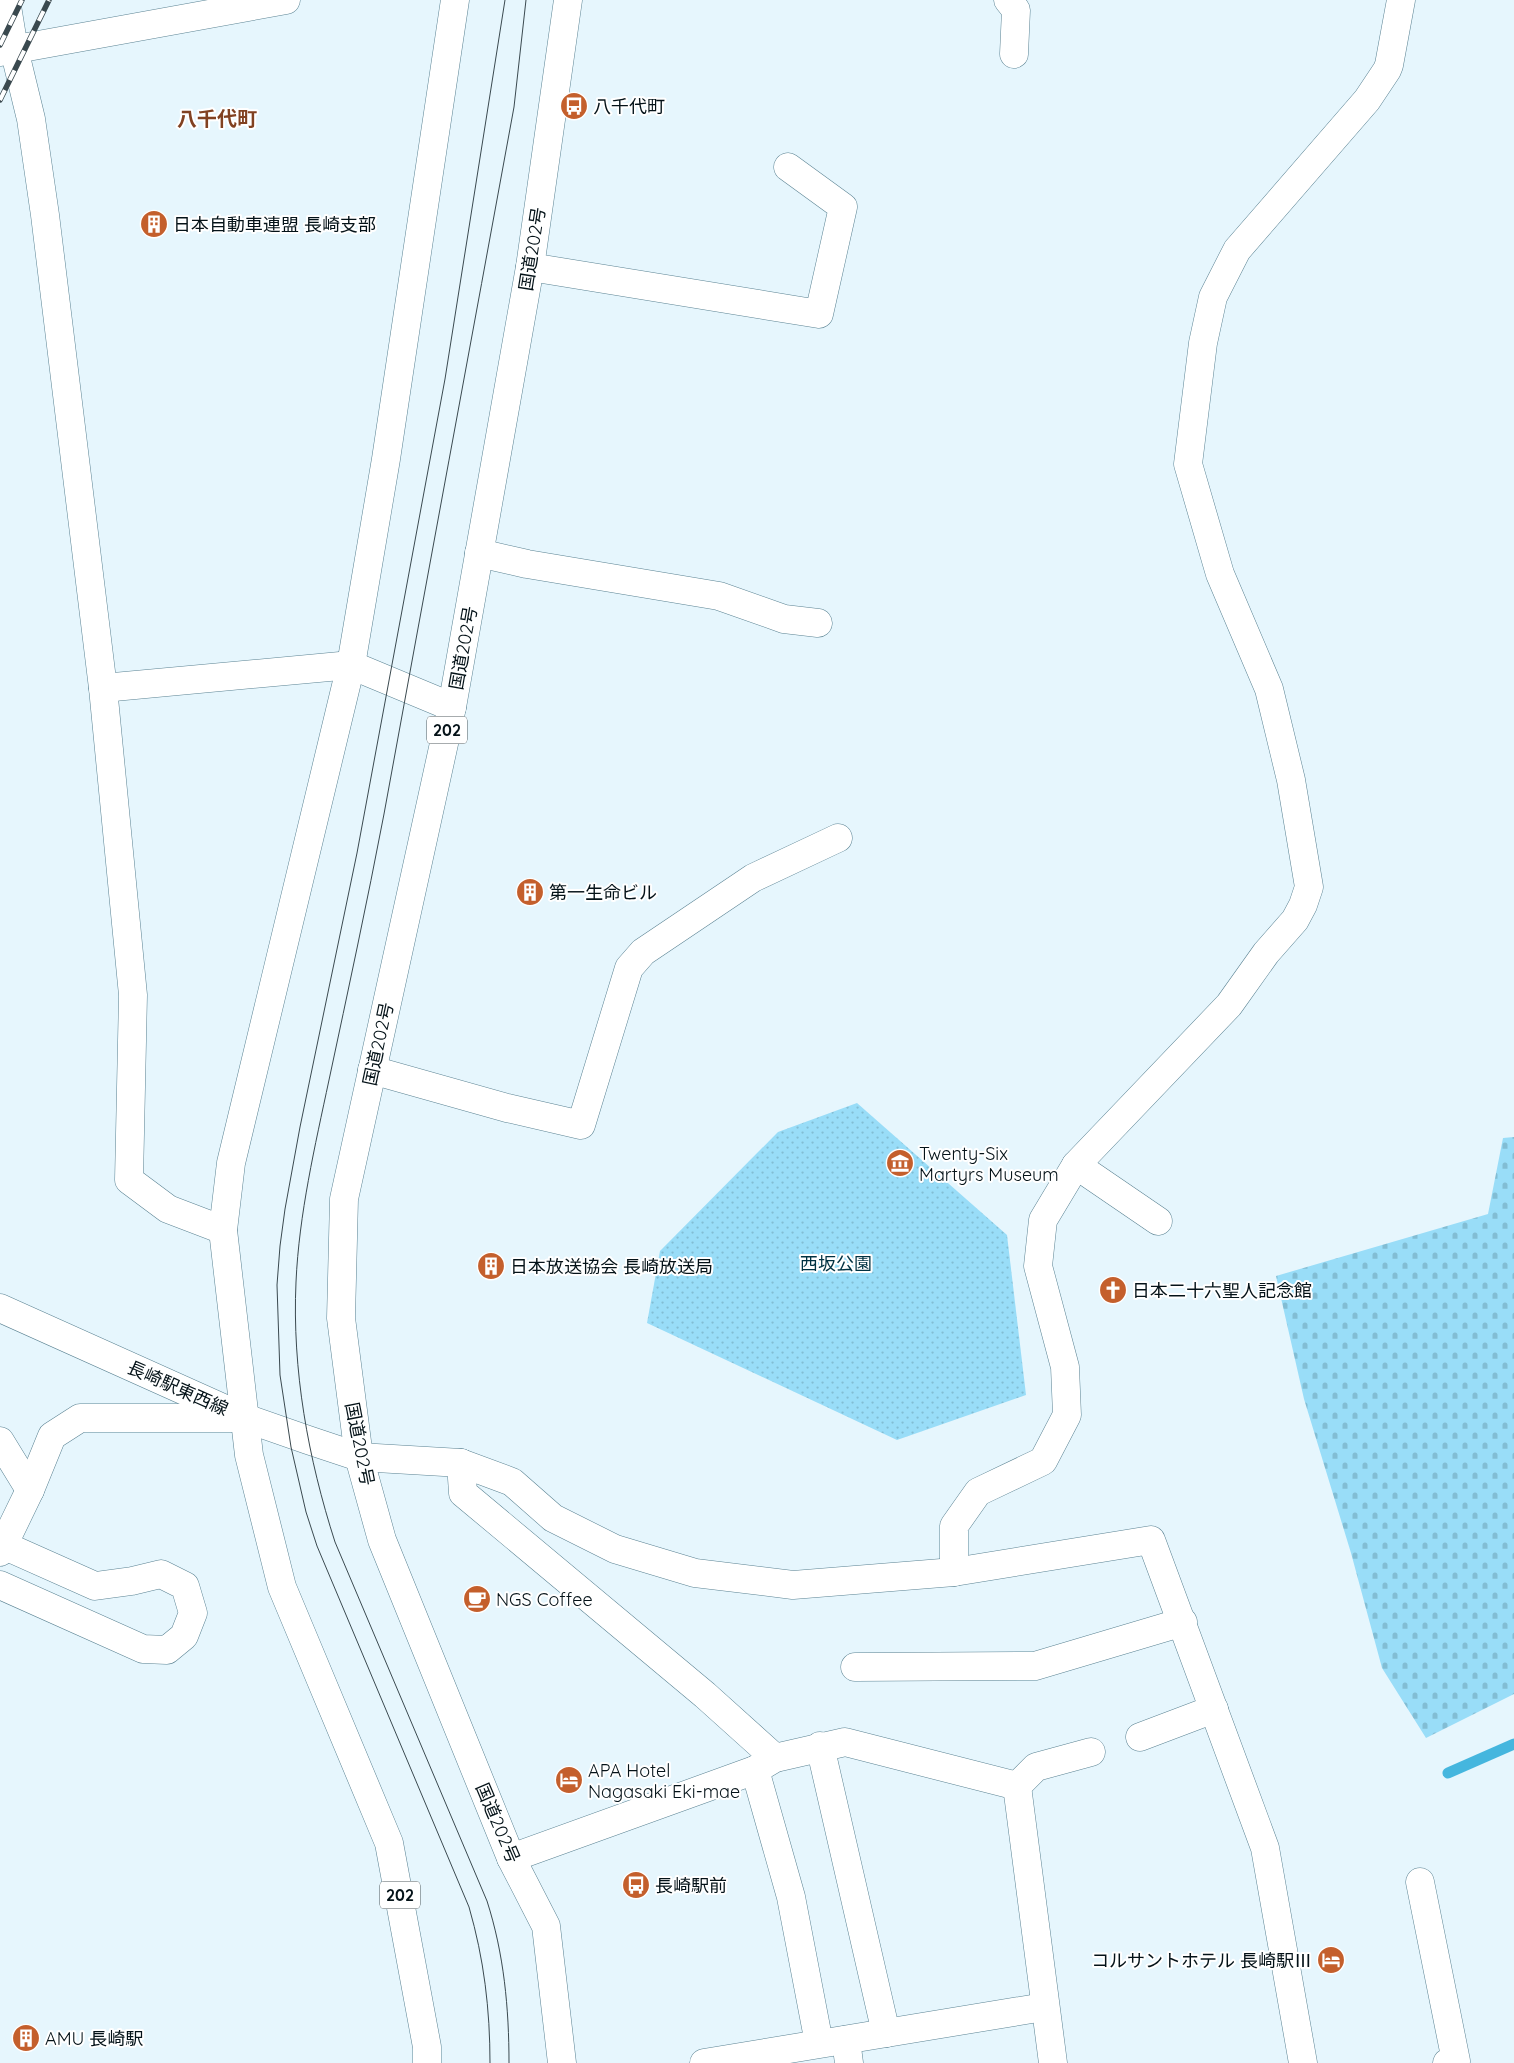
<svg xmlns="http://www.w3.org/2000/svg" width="1514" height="2063" font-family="Quicksand,'Noto Sans JP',sans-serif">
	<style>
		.grass { fill: url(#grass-dots) }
		.cemetery { fill: url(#cemetery-stones) }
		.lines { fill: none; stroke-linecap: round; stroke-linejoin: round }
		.stream { stroke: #45b6de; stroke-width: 11 }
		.minor-casing { stroke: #5b8393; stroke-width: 29 }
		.highway-casing { stroke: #5b8393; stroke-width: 29 }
		.minor { stroke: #fff; stroke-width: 28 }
		.highway { stroke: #fff; stroke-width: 28 }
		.tram { stroke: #3a494f; stroke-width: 1 }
		.rail-casing { stroke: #3a494f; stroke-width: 5.5 }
		.rail { stroke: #fff; stroke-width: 4; stroke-dasharray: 11; stroke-linecap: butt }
		.labels { text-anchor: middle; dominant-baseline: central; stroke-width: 4; stroke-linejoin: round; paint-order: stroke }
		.shield { fill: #fff; stroke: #4f595d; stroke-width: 1 }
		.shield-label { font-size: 16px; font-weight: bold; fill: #041218 }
		.poi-label { font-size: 18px; fill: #041218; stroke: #fff; text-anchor: start }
		.street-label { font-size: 18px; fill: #041218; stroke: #fff }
		.park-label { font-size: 18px; fill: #003242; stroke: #fff }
		.quarter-label { font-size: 20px; font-weight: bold; fill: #814121; stroke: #fff }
	</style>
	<defs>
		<pattern id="grass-dots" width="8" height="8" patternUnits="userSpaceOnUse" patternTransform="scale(1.25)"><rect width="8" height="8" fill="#99ddf8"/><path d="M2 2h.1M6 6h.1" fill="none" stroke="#82bdd4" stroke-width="1.8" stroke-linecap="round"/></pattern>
		<pattern id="cemetery-stones" width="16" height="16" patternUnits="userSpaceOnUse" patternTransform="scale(1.25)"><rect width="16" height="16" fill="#99ddf8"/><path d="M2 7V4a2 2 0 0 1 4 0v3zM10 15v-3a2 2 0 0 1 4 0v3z" fill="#82bdd4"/></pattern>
	</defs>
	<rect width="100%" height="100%" fill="#e6f6fd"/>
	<polygon class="grass" points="857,1103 1007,1235 1026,1395 897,1440 647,1323 660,1251 778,1132"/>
	<polygon class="cemetery" points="1514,1137 1514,1694 1426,1738 1382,1668 1351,1553 1304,1399 1276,1276 1488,1214 1503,1138"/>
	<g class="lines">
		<polyline class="stream" points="1448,1773 1514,1744"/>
		<g class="minor-casing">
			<g id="minor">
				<polyline points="6,0 14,49 31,119 45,215 103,688 133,995 129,1180 168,1209 223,1230"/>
				<polyline points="1008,0 1016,10 1014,54"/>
				<polyline points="0,52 286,0"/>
				<polyline points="530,267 819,314 843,207 788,167"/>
				<polyline points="479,553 527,564 719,596 784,619 818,623"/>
				<polyline points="103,688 351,665 452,707"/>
				<polyline points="372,1070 507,1108 581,1125 629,968 643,952 753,878 838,838"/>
				<polyline points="1076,1165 1158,1221"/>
				<polyline points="0,1308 245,1418 308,1440 359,1457 461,1463 512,1482 553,1518 615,1549 695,1573 793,1585 954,1572 1151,1540 1265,1848 1303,2063"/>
				<polyline points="0,1441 30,1490"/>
				<polyline points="461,1463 463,1493 705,1695 775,1758"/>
				<polyline points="0,1552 30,1490 52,1436 80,1418 236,1418"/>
				<polyline points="954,1572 954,1526 978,1492 1043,1461 1067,1415 1065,1367 1038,1266 1043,1220 1076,1165 1229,1005 1266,953 1295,920 1303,905 1309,887 1291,780 1269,689 1220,574 1188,464 1203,343 1213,297 1237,250 1367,100 1387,70 1389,65 1401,0"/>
				<polyline points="0,1585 143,1649 167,1650 184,1636 193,1613 185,1586 161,1574 132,1581 95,1586 3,1545"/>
				<polyline points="855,1667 1035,1666 1183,1622"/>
				<polyline points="1140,1737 1214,1709"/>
				<polyline points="820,1746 886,2033"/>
				<polyline points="755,1770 791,1897 819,2043"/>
				<polyline points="1017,1786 1053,2063"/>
				<polyline points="1017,1786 1036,1767 1091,1752"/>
				<polyline points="511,1858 755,1770 775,1758 845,1742 1017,1786"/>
				<polyline points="1420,1882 1456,2061 1447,2063"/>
				<polyline points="846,2040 849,2063"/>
				<polyline points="704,2063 1044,2007"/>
			</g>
		</g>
		<g class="highway-casing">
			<g id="highway">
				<polyline points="427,2063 427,2047 389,1843 282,1587 249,1455 223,1230 231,1163 351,665 386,459 455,0"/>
				<polyline points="562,2063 546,1926 511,1858 382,1540 359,1457 341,1318 344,1199 452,707 530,267 568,0"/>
			</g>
		</g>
		<use href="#minor" class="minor"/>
		<use href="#highway" class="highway"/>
		<g class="tram">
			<path d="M490 2063C490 2009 484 1959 469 1907L317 1546 306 1512 291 1447 280 1375 277 1285 280 1246 285 1209 300 1127 357 853 445 379 505 0"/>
			<path d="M509 2063C509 2008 504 1954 487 1901L335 1542C308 1458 292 1370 296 1282 299 1214 315 1146 329 1080 348 991 367 903 384 814 427 578 471 342 514 107L526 0"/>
		</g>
		<g class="rail-casing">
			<g id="rail">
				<polyline points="0,45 22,0"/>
				<polyline points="0,100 49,0"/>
			</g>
		</g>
		<use href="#rail" class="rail"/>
	</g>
	<defs>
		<g id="bus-disc" transform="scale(1.4375)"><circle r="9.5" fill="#c45f2c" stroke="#fff"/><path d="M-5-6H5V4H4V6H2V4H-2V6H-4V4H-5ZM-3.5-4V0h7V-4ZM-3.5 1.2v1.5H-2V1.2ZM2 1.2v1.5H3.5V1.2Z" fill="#fff"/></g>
		<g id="building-disc" transform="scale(1.4375)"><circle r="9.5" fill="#c45f2c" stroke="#fff"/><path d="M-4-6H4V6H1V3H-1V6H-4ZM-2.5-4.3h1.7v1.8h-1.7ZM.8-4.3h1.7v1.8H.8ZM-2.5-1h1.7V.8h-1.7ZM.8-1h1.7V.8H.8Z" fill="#fff"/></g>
		<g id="museum-disc" transform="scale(1.4375)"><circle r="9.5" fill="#c45f2c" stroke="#fff"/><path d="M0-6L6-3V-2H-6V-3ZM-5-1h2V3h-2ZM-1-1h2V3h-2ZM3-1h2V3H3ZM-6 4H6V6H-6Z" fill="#fff"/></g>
		<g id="church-disc" transform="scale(1.4375)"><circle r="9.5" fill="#c45f2c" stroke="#fff"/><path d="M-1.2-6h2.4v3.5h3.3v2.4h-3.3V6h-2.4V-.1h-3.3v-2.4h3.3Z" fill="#fff"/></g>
		<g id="cafe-disc" transform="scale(1.4375)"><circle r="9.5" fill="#c45f2c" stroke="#fff"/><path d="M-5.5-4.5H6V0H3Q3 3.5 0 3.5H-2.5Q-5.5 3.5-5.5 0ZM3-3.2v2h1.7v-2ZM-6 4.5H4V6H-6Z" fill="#fff"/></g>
		<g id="hotel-disc" transform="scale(1.4375)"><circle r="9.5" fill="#c45f2c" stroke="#fff"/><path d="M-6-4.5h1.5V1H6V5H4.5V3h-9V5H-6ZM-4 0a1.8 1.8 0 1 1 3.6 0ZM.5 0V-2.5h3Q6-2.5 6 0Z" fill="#fff"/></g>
	</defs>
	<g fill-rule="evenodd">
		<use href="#bus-disc" x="574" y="106"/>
		<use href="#building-disc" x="154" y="224"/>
		<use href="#building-disc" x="530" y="892"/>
		<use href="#museum-disc" x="900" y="1163"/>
		<use href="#building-disc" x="491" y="1266"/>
		<use href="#church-disc" x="1113" y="1290"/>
		<use href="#cafe-disc" x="477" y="1599"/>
		<use href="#hotel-disc" x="569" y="1780"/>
		<use href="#bus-disc" x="636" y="1885"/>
		<use href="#hotel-disc" x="1331" y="1960"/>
		<use href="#building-disc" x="26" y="2038"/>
	</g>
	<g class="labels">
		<g class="shield">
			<rect x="427" y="716.5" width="40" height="27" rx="4"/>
			<rect x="380" y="1881.5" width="40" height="27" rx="4"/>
		</g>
		<g class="shield-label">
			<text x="447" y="730">202</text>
			<text x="400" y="1895">202</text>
		</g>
		<g class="poi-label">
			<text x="593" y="106">八千代町</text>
			<text x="173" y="224">日本自動車連盟 長崎支部</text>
			<text x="549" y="892">第一生命ビル</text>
			<text x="919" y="1153">Twenty-Six<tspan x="919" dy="21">Martyrs Museum</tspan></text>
			<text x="510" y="1266">日本放送協会 長崎放送局</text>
			<text x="1132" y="1290">日本二十六聖人記念館</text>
			<text x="496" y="1599">NGS Coffee</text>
			<text x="588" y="1770">APA Hotel<tspan x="588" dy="21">Nagasaki Eki-mae</tspan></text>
			<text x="655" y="1885">長崎駅前</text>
			<text x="1312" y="1960" text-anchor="end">コルサントホテル 長崎駅Ⅲ</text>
			<text x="45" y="2038">AMU 長崎駅</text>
		</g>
		<g class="street-label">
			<text transform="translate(532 249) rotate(-81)">国道202号</text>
			<text transform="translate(463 648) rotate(-80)">国道202号</text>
			<text transform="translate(378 1044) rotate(-78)">国道202号</text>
			<text transform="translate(178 1388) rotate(24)">長崎駅東西線</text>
			<text transform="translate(360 1444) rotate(79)">国道202号</text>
			<text transform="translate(498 1823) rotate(67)">国道202号</text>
		</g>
		<g class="park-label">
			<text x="836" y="1263">西坂公園</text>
		</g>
		<g class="quarter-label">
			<text x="217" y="118">八千代町</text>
		</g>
	</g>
</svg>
